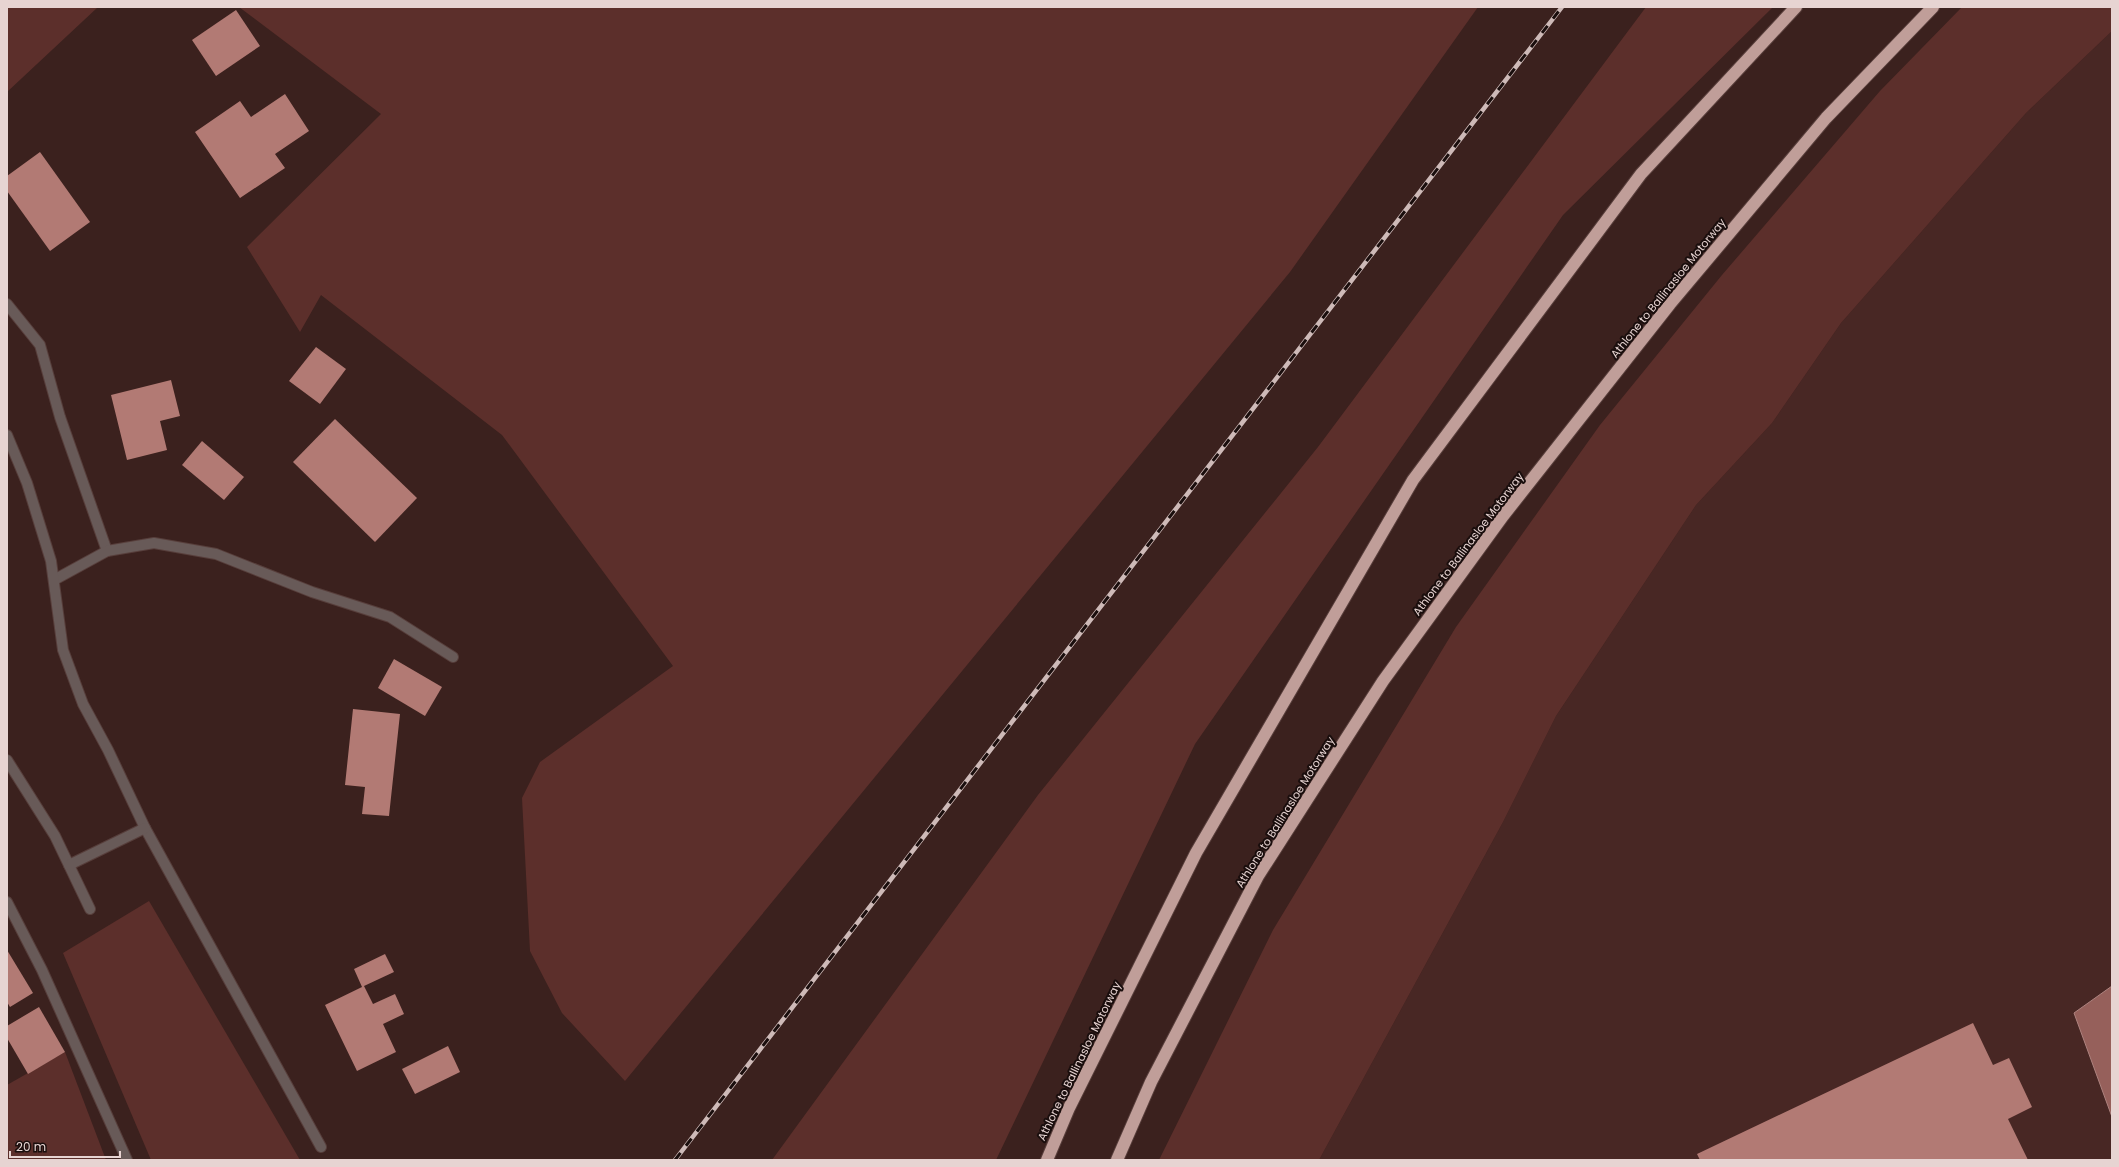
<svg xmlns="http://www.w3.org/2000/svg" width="2119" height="1167" font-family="Poppins,sans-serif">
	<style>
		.built { fill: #482724 }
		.green { fill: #5c2f2b }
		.water { fill: #96605b; stroke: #ae837f }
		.building { fill: #b27a74 }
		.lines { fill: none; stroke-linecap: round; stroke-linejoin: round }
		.service-casing { stroke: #573e3b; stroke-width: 12 }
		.minor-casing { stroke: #573e3b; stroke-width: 12 }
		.motorway-casing { stroke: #573e3b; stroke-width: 14 }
		.service { stroke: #685a58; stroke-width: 10 }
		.minor { stroke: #685a58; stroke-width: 10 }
		.motorway { stroke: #c09e99; stroke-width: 12 }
		.rail-casing { stroke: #cebab8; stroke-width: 4.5 }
		.rail { stroke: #1a0e0d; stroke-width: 3; stroke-dasharray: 9; stroke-linecap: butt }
		.labels { text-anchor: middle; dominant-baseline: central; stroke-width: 4; stroke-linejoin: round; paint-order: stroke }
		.street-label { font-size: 11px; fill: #e7d4d2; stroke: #1a0e0d }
	</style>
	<rect width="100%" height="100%" fill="#3b211e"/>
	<polygon class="built" points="2112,31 2112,1160 1319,1160 1503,822 1556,716 1696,505 1772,423 1841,323 2026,113"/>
	<g class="green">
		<polygon points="7,7 98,7 7,92"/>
		<polygon points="239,7 1478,7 1290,272 625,1081 562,1013 530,951 522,798 540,762 673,666 502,435 321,295 300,332 247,247 381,114"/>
		<polygon points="1646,7 1773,7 1563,215 1195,744 996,1160 772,1160 1038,795 1318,447"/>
		<polygon points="1962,7 2112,7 2112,31 2026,113 1841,323 1772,423 1696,505 1556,716 1503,822 1319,1160 1159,1160 1273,930 1456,627 1600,425 1722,275 1880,91"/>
		<polygon points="149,901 300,1160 151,1160 63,953"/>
		<polygon points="65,1052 106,1160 7,1160 7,1085"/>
	</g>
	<polygon class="water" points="2112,986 2112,1117 2074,1013"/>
	<g class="building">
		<polygon points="236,10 260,46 216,76 192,40"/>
		<polygon points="285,94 309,131 275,154 285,168 240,198 195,132 240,101 251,117"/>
		<polygon points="40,152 90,222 50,251 7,191 7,176"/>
		<polygon points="316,347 346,369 320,404 289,381"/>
		<polygon points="171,380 180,416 160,421 167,450 127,460 111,395"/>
		<polygon points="335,419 417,498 375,542 293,462"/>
		<polygon points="202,441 244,477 224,500 182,465"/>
		<polygon points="394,659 442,687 425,716 378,688"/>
		<polygon points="353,709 400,714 389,816 362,814 365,787 345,785"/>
		<polygon points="7,950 33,993 10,1007 7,1002"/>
		<polygon points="385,954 394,972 364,986 373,1004 395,994 404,1014 383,1024 396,1052 357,1071 325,1005 362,987 354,969"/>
		<polygon points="39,1007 65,1052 28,1074 7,1038 7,1026"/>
		<polygon points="1973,1023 1993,1065 2009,1058 2032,1107 2008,1119 2028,1160 1700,1160 1697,1154"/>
		<polygon points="448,1046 460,1072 415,1094 402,1069"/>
	</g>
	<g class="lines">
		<g class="service-casing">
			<g id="service">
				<polyline points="7,304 40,345 60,417 107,551"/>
				<polyline points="54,580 107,551 154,543 216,554 312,592 390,617 453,657"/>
				<polyline points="7,902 42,970 127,1160"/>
			</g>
		</g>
		<g class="minor-casing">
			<g id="minor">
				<polyline points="7,435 27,483 51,561 63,650 83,704 108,750 145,828 321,1147"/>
				<polyline points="7,760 55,836 90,909"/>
				<polyline points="69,865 145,828"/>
			</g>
		</g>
		<g class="motorway-casing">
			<g id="motorway">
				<polyline points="1047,1160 1069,1108 1196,853 1413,480 1641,174 1796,7"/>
				<polyline points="1117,1160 1151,1082 1258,876 1383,681 1503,516 1670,304 1826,118 1933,7"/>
			</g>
		</g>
		<use href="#service" class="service"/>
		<use href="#minor" class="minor"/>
		<use href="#motorway" class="motorway"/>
		<g class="rail-casing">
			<polyline id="rail" points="675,1160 1562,7"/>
		</g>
		<use href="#rail" class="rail"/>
	</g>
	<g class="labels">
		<g class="street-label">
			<text transform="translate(1668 288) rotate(-51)">Athlone to Ballinasloe Motorway</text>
			<text transform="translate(1468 544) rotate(-53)">Athlone to Ballinasloe Motorway</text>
			<text transform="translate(1285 812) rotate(-58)">Athlone to Ballinasloe Motorway</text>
			<text transform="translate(1079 1061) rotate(-64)">Athlone to Ballinasloe Motorway</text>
		</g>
	</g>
	<rect width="2119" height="1167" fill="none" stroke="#e7d4d2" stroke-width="16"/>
	<path d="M10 1151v6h110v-6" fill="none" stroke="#e7d4d2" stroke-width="2"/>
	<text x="16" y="1151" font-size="12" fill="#e7d4d2" stroke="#1a0e0d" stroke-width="3" paint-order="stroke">20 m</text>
</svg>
